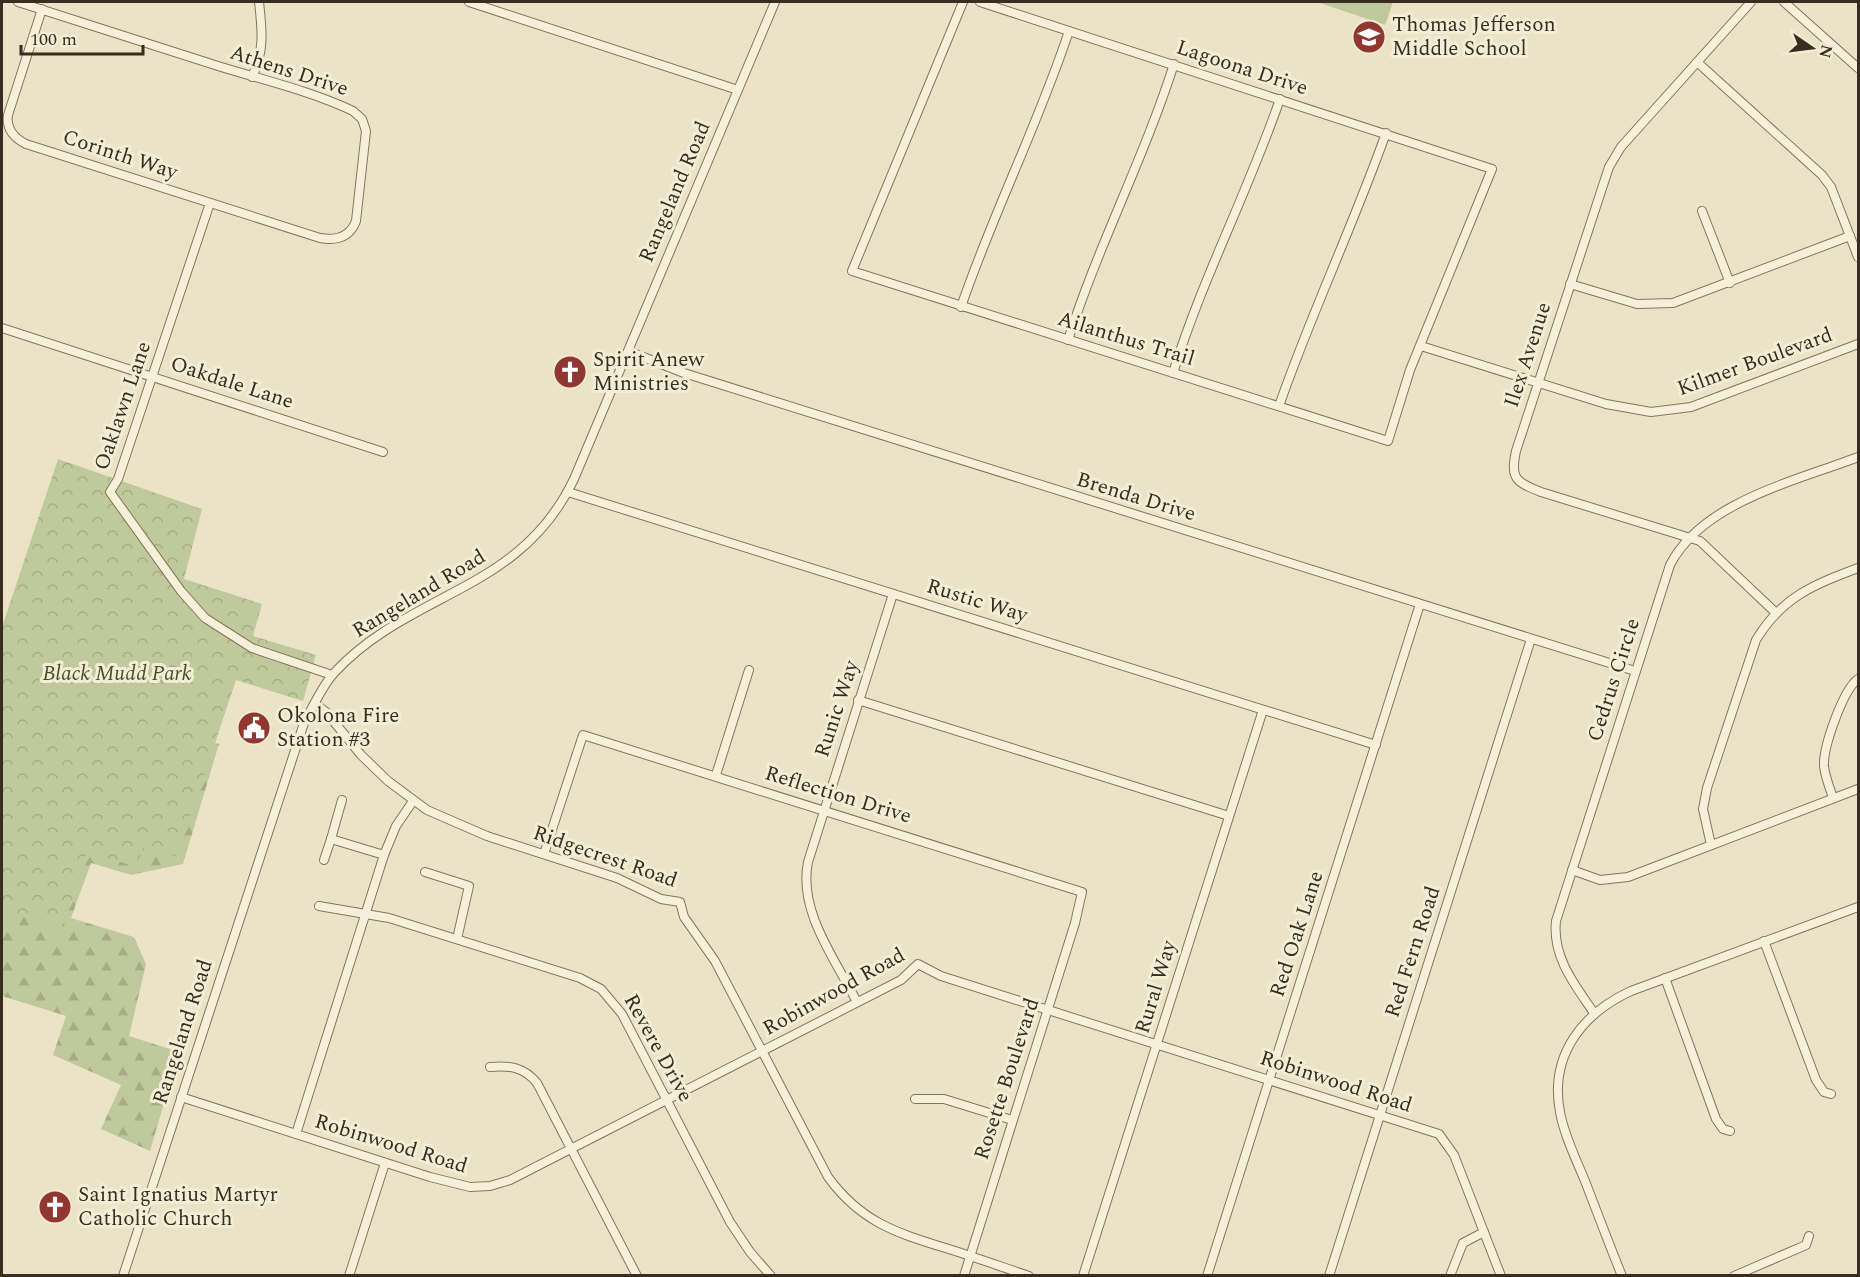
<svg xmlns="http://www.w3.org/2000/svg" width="1860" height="1277" font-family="Spectral,serif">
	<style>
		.grass { fill: #c0c99b }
		.forest { fill: url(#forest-firs) }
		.park { fill: url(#park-crowns) }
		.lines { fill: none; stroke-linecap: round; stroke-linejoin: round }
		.minor-casing { stroke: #85755d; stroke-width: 10 }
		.minor { stroke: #f6f0da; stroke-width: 8 }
		.labels { text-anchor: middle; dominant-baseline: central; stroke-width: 6; stroke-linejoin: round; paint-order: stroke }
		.poi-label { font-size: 21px; fill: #372d20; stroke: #f3edd6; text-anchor: start }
		.street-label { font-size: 21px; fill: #372d20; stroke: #f3edd6 }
		.park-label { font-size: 21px; font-style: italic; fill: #455228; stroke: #f3edd6 }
	</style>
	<defs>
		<pattern id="forest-firs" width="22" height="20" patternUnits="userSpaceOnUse" patternTransform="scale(1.5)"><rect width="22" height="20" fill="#c0c99b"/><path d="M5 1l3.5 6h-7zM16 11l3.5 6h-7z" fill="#a6ad85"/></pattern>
		<pattern id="park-crowns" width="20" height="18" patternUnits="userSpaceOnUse" patternTransform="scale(1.5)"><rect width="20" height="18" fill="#c0c99b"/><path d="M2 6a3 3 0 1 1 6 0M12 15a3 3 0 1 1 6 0" fill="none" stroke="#a6ad85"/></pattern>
	</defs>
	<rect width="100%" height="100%" fill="#ebe3c7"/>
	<polygon class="grass" points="1317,2 1393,2 1385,25"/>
	<polygon class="forest" points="2,636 55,685 219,744 183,864 131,875 91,863 71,918 134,937 146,964 129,1036 179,1052 150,1151 101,1129 121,1085 53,1055 66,1016 2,996"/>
	<polygon class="park" points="58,459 202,509 184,579 262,604 253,636 316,655 303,701 236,680 177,857 144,845 137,867 87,852 63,929 2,910 2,627"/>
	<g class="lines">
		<g class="minor-casing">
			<g id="minor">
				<path d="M18 2C85 23 151 45 218 66 263 80 311 91 353 111L362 119 366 131 356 221C350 237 337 241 320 238L26 144C14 138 6 129 8 115L42 9"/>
				<polyline points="469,2 738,90"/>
				<polyline points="963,2 852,271 1388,441 1410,370 1492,169 980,2"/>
				<path d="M1751 2 1621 147 1609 167 1516 451C1510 479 1516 482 1541 492L1700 541 1776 613"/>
				<polyline points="1784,2 1858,68"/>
				<polyline points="1697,62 1822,175 1831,187 1858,257"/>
				<path d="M252 77C265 51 262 29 259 2"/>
				<polyline points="210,203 118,479 110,492 181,591 205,618 252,648 332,675"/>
				<polyline points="1702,211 1730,283"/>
				<polyline points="1570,284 1637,304 1673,303 1850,236"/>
				<path d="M961 307C993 213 1038 125 1069 31"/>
				<polyline points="2,328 383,452"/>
				<path d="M1068 340C1098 246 1144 158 1174 64"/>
				<polyline points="1421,346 1606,404 1651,412 1691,407 1858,344"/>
				<polyline points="628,351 684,373 1635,671"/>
				<path d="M1173 373C1202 279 1248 192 1280 99"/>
				<path d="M1279 406C1311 314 1353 226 1386 133"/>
				<polyline points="568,492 1376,745"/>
				<polyline points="858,700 1229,816"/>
				<path d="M315 704 326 712 361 755 388 781 427 810 487 836 617 878 661 899 680 902 684 917 715 961 828 1177C863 1225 901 1234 955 1251 980 1259 1005 1268 1029 1276"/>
				<polyline points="716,775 749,670"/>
				<path d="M1833 798C1830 788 1825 777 1824 766 1823 747 1843 690 1858 679"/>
				<polyline points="342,800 331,839 384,855"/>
				<path d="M1711 845 1703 809 1707 788 1756 640C1782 597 1813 585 1858 568"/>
				<polyline points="544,854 583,735 1082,892 1075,923 964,1276"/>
				<polyline points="324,860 331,839"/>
				<polyline points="1572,870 1600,880 1628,877 1858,789"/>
				<polyline points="425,872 469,886 457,939"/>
				<polyline points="319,906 389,918 580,978 601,989 622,1014 730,1222 750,1252 771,1276"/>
				<polyline points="1764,941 1816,1080 1824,1092 1831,1094"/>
				<polyline points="1665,978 1716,1119 1723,1129 1730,1131"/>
				<path d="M857 1002C835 959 798 911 808 862L893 594"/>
				<path d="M1594 1013C1575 985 1552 957 1556 921L1670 565C1702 502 1796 481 1858 457"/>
				<path d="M490 1067C509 1065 524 1067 537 1083L637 1276"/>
				<polyline points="181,1097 430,1177 470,1187 490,1186 510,1180 901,980 918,964 941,976 1439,1134 1454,1155 1501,1276"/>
				<polyline points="915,1099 944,1099 1012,1120"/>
				<polyline points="296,1134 384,855 396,826 413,801"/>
				<path d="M123 1276 304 723C313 707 322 686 334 673 411 590 520 593 574 479L775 2"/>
				<polyline points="349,1276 385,1163"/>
				<polyline points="1083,1276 1263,710"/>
				<polyline points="1207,1276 1420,604"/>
				<polyline points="1329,1276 1531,639"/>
				<polyline points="1450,1276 1463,1243 1484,1232"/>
				<path d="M1622 1276C1609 1244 1597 1212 1585 1181 1576 1159 1564 1135 1560 1112 1549 1055 1583 1013 1631 991L1858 907"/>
				<polyline points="1734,1276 1806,1245 1809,1236"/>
			</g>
		</g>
		<use href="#minor" class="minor"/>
	</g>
	<defs>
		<g id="school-disc" transform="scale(1.725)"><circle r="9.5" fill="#903732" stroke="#f3edd6"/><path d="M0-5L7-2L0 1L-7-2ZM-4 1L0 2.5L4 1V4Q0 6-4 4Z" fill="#fff"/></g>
		<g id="church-disc" transform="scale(1.725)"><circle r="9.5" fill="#903732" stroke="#f3edd6"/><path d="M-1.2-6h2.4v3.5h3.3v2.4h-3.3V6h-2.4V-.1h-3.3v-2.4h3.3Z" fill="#fff"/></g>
		<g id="civic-disc" transform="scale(1.725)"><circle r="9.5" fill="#903732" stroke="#f3edd6"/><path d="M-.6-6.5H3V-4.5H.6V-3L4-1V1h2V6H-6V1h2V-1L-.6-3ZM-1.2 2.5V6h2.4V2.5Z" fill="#fff"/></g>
	</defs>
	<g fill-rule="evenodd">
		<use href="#school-disc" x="1369" y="37"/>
		<use href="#church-disc" x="570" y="372"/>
		<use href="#civic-disc" x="254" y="728"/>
		<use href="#church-disc" x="55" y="1207"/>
	</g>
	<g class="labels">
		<g class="poi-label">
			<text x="1392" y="25">Thomas Jefferson<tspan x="1392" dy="24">Middle School</tspan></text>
			<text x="593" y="360">Spirit Anew<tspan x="593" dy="24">Ministries</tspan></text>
			<text x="277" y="716">Okolona Fire<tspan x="277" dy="24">Station #3</tspan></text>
			<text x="78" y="1195">Saint Ignatius Martyr<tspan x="78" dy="24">Catholic Church</tspan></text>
		</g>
		<g class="street-label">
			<text transform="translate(1242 68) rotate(18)">Lagoona Drive</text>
			<text transform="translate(289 71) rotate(18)">Athens Drive</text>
			<text transform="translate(120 155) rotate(18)">Corinth Way</text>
			<text transform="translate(675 192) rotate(-67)">Rangeland Road</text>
			<text transform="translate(1126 339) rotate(17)">Ailanthus Trail</text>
			<text transform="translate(1528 355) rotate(-72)">Ilex Avenue</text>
			<text transform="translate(1755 362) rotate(-20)">Kilmer Boulevard</text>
			<text transform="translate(232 383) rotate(18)">Oakdale Lane</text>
			<text transform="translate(123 406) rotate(-71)">Oaklawn Lane</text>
			<text transform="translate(1136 497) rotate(17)">Brenda Drive</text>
			<text transform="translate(419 594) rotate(-31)">Rangeland Road</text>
			<text transform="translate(977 601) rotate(17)">Rustic Way</text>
			<text transform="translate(1614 680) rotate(-72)">Cedrus Circle</text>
			<text transform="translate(837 709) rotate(-72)">Runic Way</text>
			<text transform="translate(838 795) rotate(17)">Reflection Drive</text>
			<text transform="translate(605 857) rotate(19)">Ridgecrest Road</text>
			<text transform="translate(1297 934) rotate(-72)">Red Oak Lane</text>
			<text transform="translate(1413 952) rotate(-72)">Red Fern Road</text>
			<text transform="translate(1156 987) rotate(-73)">Rural Way</text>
			<text transform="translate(834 992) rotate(-29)">Robinwood Road</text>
			<text transform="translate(183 1032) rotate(-72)">Rangeland Road</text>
			<text transform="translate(658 1048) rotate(61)">Revere Drive</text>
			<text transform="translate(1007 1079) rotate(-72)">Rosette Boulevard</text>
			<text transform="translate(1336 1082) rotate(18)">Robinwood Road</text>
			<text transform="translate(391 1144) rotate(17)">Robinwood Road</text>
		</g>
		<g class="park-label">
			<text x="117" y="674">Black Mudd Park</text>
		</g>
	</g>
	<rect width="1860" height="1277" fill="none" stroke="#372d20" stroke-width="6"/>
	<g transform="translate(1812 48) rotate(104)" stroke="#f3edd6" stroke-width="4.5" paint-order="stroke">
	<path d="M0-4.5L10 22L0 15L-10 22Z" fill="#372d20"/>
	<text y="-9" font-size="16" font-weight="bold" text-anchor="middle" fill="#372d20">N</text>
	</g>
	<path d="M21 45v9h122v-9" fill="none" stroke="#372d20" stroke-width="3"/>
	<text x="30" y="45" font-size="18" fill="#372d20" stroke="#f3edd6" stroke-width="4.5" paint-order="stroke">100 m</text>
</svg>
